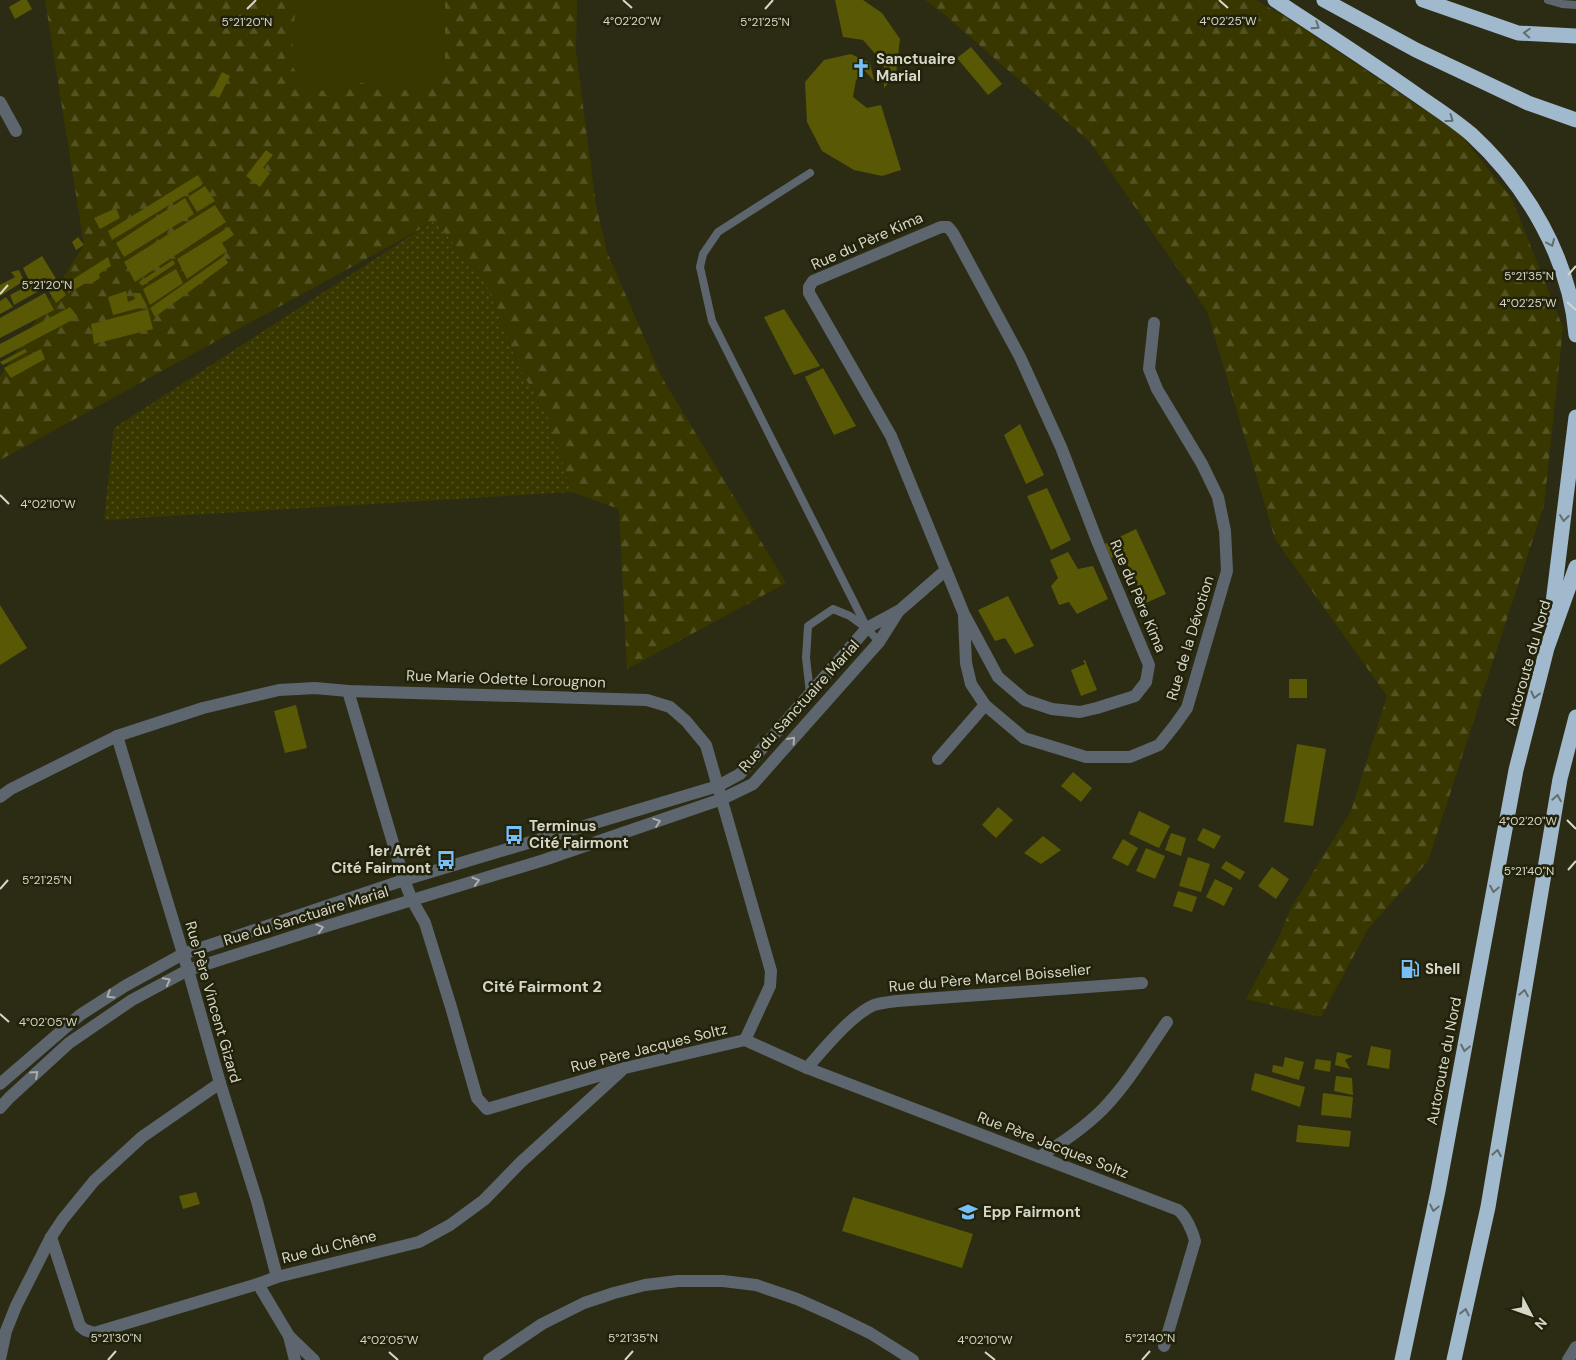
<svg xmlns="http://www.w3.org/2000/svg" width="1576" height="1360" font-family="'DM Sans',sans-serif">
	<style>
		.green { fill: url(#green-dots) }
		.forest { fill: url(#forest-firs) }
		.pitch { fill: #383700 }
		.building { fill: #595805 }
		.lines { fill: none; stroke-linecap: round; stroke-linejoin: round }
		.service { stroke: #5d666e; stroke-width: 8 }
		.minor { stroke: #5d666e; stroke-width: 12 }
		.tertiary { stroke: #5d666e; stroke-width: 12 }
		.motorway { stroke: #a1b9cc; stroke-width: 15 }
		.oneway { stroke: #626e6c }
		.oneway2 { stroke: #acafa9 }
		.ticks { fill: none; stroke: #d6d7c9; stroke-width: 2 }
		.labels { text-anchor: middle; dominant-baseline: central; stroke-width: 5; stroke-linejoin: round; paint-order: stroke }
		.poi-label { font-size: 15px; font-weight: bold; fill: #d6d7c9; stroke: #22220b; text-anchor: start }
		.street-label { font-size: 15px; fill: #d6d7c9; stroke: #22220b }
		.neighbourhood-label { font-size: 16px; font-weight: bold; fill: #d6d7c9; stroke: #22220b }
		.ticks-label { font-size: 12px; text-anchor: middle; fill: #d6d7c9; stroke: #22220b; stroke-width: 5; stroke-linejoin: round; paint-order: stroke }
	</style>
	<defs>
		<pattern id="green-dots" width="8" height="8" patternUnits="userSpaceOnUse" patternTransform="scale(1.25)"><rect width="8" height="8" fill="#383700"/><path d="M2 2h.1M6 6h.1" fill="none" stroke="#545324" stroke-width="1.8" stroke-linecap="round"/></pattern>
		<pattern id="forest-firs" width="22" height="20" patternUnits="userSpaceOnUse" patternTransform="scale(1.25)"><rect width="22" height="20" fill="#383700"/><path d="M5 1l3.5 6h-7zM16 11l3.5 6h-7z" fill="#545324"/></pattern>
	</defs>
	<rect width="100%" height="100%" fill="#2c2c15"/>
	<polygon class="green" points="435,220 486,284 519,367 548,417 572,492 104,520 114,428"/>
	<g class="forest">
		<polygon points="45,0 577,0 576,52 596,205 607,252 661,376 786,583 627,669 619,509 572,492 548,417 519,367 486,284 435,221 0,460 0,377 84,245"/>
		<polygon points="925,0 1256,0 1294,22 1460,134 1512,199 1563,328 1544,505 1428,861 1368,929 1321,1017 1246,999 1279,937 1291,908 1351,811 1387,696 1275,539 1207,311 1090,142 944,14"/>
	</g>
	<path class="pitch" d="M296 0H445V75L389 96C360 79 357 77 327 92L303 84 291 64Z"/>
	<g class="building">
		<polygon points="21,0 27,0 32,9 15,19 9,7"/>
		<polygon points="835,0 863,0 882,13 900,39 896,74 884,88 884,67 878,57 863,40 843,37"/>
		<polygon points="971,47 1002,84 988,95 957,58"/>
		<polygon points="851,54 870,63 874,81 865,71 856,80 853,97 867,108 881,105 901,170 882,176 854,170 822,151 807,122 805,82 824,60"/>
		<polygon points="222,72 230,76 219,98 211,94"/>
		<polygon points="266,150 273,155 263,168 270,173 260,187 246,176"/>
		<polygon points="198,175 202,185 112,240 108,231"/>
		<polygon points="205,186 215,201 197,212 188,197"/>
		<polygon points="185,198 194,214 124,257 116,243"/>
		<polygon points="215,205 226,222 135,282 124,262"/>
		<polygon points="116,208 120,218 100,229 94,218"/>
		<polygon points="229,227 234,235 222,243 227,251 187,279 177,259"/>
		<polygon points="78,237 84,245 76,250 72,242"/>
		<polygon points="42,256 66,295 56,303 46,287 14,305 10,295 31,284 23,268"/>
		<polygon points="224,256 228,263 155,317 150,308"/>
		<polygon points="108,257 111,266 99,274 100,278 91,284 89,281 69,293 64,285"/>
		<polygon points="173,260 175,264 142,286 139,282"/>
		<polygon points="176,269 183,283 150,305 143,289"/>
		<polygon points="19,270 24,281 0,296 0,285 15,277 11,272"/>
		<polygon points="126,291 128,302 135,299 133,293 140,293 147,306 113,315 108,297"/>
		<polygon points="45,293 54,310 0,338 0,318"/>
		<polygon points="6,297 13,307 0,314 0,301"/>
		<polygon points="70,307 78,317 0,358 0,344"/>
		<polygon points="148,309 153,329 94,344 91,324"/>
		<polygon points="784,309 820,366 794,375 764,317"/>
		<polygon points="25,349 27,352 3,365 0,362"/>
		<polygon points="41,349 45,359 11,378 4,368"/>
		<polygon points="823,368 856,426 834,435 805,377"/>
		<polygon points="1020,424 1044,475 1026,484 1004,435"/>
		<polygon points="1047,488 1071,540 1051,550 1027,496"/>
		<polygon points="1136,529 1166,594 1146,603 1122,553 1111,558 1105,544"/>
		<polygon points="1068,552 1078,569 1093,566 1108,599 1077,614 1069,602 1059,605 1051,586 1058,578 1050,560"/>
		<polygon points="1008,596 1034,646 1015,654 1005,638 995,641 978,610"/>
		<polygon points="0,605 27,648 0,665"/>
		<polygon points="1085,660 1097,690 1081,696 1071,670 1085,664 1083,661"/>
		<rect x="1289" y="679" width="18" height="19"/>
		<polygon points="296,705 307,748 285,753 274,711"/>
		<polygon points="1297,744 1326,749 1313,826 1284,822"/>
		<polygon points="1073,772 1092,788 1081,802 1061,786"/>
		<polygon points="998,807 1013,820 996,838 982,825"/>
		<polygon points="1139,811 1170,826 1159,848 1129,834"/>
		<polygon points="1203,828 1221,836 1214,849 1197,840"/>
		<polygon points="1171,833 1186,838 1181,856 1165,850"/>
		<polygon points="1043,836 1061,850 1041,864 1024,853"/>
		<polygon points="1123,839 1138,848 1128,866 1112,858"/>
		<polygon points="1146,848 1165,856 1155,879 1136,871"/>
		<polygon points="1188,857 1210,864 1201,892 1179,886"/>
		<polygon points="1226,861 1245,872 1240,880 1221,868"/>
		<polygon points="1272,867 1289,879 1276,899 1258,886"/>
		<polygon points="1215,879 1233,888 1224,906 1206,897"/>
		<polygon points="1178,891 1197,897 1192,912 1173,906"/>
		<polygon points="1371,1046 1391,1050 1389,1069 1367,1065"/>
		<polygon points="1337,1052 1353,1056 1345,1060 1350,1069 1335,1065"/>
		<polygon points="1285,1057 1304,1062 1299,1080 1272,1072 1273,1065 1283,1067"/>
		<polygon points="1316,1059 1331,1061 1330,1072 1314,1069"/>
		<polygon points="1255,1073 1305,1087 1300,1107 1251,1090"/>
		<polygon points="1336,1076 1352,1078 1353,1095 1334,1091"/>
		<polygon points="1323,1093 1353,1097 1351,1118 1321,1115"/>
		<polygon points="1298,1125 1351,1131 1349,1147 1296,1142"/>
		<polygon points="196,1192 200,1204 183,1209 179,1196"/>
		<polygon points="853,1197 973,1234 962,1268 842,1231"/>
	</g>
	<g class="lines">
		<g class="service">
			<polyline points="1548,0 1562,4 1576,5"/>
			<polyline points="810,173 718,232 703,254 700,267 712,321 867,628 879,642"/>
			<polyline points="810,693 806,658 808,626 833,609 850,616 865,627"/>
		</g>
		<g class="minor">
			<polyline points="0,102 16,131"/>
			<polygon points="941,227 948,227 953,233 1020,357 1061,447 1098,543 1149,665 1146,682 1135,696 1097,708 1080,712 1052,709 1025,700 998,677 964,614 891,436 809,293 809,287 813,281"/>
			<polyline points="964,617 966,663 971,684 985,705 1024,738 1086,757 1130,757 1159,745 1175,725 1187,708 1227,571 1225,531 1218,497 1202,464 1157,389 1149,369 1154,323"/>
			<path d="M348 691 404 880 412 900 425 923 451 1007 477 1098 487 1109 625 1068 745 1040 807 1068 1178 1210C1186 1216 1193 1232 1195 1241L1164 1346"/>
			<polyline points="117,736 188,970 220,1083 257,1201 277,1277"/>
			<polyline points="938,759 985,705"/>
			<polyline points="0,797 11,789 117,736 203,708 279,690 315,688 348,691 647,700 670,707 686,721 706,745 771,971 770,986 745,1040"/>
			<path d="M807 1068C823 1050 852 1014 874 1005 881 1003 890 1002 897 1001L1142 983"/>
			<polyline points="0,1084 80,1015 125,986 183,954 404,880 718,786 740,774 867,628 900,610 946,570"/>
			<polyline points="0,1108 9,1098 69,1043 132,1000 188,970 307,932 544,860 722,799 753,784 879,642 898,612"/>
			<path d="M1039 1157C1062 1143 1084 1128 1103 1109 1128 1083 1147 1051 1167 1022"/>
			<polyline points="51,1237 80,1326 85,1330 94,1333 258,1284 277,1277 419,1242 450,1225 484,1200 520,1163 621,1071"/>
			<polyline points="258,1284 289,1336 314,1360"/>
			<polyline points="289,1336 295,1360"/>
			<polyline points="0,1359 6,1331 16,1306 51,1237 63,1219 94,1181 142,1137 220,1083"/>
		</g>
		<g class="tertiary">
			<polyline points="489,1360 542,1324 584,1303 614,1293 645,1285 678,1281 723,1281 756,1285 797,1299 833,1315 870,1333 913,1360"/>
			<polyline points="1568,1360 1576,1347"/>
		</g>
		<g class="motorway">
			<path d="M1275 0C1324 32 1372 63 1420 97 1437 109 1456 121 1472 135 1527 186 1570 259 1576 335"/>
			<polyline points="1324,0 1416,50 1528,103 1576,120"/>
			<polyline points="1423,0 1518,33 1576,36"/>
			<polyline points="1551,619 1576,417"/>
			<polyline points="1402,1360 1438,1191 1516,770 1547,648 1576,567"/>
			<polyline points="1454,1360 1488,1207 1560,779 1576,717"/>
		</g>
	</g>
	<defs><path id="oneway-chevron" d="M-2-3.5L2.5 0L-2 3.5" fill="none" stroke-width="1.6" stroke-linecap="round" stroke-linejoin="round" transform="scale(1.25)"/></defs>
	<g class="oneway">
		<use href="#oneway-chevron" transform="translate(1316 26) rotate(33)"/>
		<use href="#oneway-chevron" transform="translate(1527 33) rotate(-177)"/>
		<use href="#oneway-chevron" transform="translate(1450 119) rotate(36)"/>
		<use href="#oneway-chevron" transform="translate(1551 243) rotate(67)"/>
		<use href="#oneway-chevron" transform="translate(1564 518) rotate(97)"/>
		<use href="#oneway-chevron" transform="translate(1535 695) rotate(104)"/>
		<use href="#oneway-chevron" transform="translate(1557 798) rotate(-80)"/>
		<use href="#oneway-chevron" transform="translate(1494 889) rotate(101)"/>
		<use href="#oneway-chevron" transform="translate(1524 993) rotate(-80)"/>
		<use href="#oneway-chevron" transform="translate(1465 1048) rotate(101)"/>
		<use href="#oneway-chevron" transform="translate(1497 1153) rotate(-80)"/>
		<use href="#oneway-chevron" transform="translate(1434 1208) rotate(102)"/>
		<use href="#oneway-chevron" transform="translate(1465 1312) rotate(-78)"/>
	</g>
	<g class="oneway2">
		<use href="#oneway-chevron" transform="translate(792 740) rotate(-48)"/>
		<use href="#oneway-chevron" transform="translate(657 822) rotate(-19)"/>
		<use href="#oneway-chevron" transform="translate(476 881) rotate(-17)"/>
		<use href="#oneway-chevron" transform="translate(320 928) rotate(-17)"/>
		<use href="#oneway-chevron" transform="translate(167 981) rotate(-28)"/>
		<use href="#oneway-chevron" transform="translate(110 995) rotate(148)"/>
		<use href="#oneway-chevron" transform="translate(35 1074) rotate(-42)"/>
	</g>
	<path class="ticks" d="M623 0 632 8M1219 0 1228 8M247 9 256 0M765 9 773 0M1568 275 1576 266M0 294 8 285M1567 302 1576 310M0 495 9 504M1567 820 1576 829M1568 870 1576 861M0 889 8 880M0 1014 9 1022M389 1352 398 1360M985 1352 995 1360M108 1360 116 1351M625 1360 633 1351M1142 1360 1150 1351"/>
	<defs>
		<g id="church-bare" transform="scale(1.5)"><path d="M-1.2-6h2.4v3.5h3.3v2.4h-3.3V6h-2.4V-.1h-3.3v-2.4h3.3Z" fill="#77bff7" stroke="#22220b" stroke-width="2.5" paint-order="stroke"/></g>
		<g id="bus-bare" transform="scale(1.5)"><path d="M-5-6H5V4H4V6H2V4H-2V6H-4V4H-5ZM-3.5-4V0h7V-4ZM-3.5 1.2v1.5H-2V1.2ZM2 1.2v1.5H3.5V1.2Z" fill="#77bff7" stroke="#22220b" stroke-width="2.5" paint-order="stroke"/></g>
		<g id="fuel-bare" transform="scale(1.5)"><path d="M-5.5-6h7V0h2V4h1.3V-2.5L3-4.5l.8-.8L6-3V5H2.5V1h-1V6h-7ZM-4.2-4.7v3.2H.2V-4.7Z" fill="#77bff7" stroke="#22220b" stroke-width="2.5" paint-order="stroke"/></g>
		<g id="school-bare" transform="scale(1.5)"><path d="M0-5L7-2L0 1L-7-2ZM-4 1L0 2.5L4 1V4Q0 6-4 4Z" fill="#77bff7" stroke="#22220b" stroke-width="2.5" paint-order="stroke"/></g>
	</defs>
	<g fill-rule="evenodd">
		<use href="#church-bare" x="861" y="68"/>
		<use href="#bus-bare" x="514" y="835"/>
		<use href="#bus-bare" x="446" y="860"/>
		<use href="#fuel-bare" x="1410" y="969"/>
		<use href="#school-bare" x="968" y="1212"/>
	</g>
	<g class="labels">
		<g class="poi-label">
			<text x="876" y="59">Sanctuaire<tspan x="876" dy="17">Marial</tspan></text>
			<text x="529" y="826">Terminus<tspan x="529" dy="17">Cité Fairmont</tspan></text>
			<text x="431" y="851" text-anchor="end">1er Arrêt<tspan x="431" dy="17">Cité Fairmont</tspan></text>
			<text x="1425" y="969">Shell</text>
			<text x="983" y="1212">Epp Fairmont</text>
		</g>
		<g class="street-label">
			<text transform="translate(867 241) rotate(-24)">Rue du Père Kima</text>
			<text transform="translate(1138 596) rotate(67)">Rue du Père Kima</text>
			<text transform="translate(1190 638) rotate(-73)">Rue de la Dévotion</text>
			<text transform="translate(1528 663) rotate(-74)">Autoroute du Nord</text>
			<text transform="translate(506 679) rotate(2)">Rue Marie Odette Lorougnon</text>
			<text transform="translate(799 706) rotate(-48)">Rue du Sanctuaire Marial</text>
			<text transform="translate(306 916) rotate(-17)">Rue du Sanctuaire Marial</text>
			<text transform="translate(990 978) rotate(-5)">Rue du Père Marcel Boisselier</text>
			<text transform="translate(213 1002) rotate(74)">Rue Père Vincent Gizard</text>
			<text transform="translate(649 1048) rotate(-14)">Rue Père Jacques Soltz</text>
			<text transform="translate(1444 1061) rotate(-79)">Autoroute du Nord</text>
			<text transform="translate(1053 1145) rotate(21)">Rue Père Jacques Soltz</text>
			<text transform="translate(329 1247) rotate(-14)">Rue du Chêne</text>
		</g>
		<g class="neighbourhood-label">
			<text x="542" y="986">Cité Fairmont 2</text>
		</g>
	</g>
	<g class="ticks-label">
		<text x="632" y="25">4°02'20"W</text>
		<text x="1228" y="25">4°02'25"W</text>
		<text x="765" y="26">5°21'25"N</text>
		<text x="247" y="26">5°21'20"N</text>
		<text x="1529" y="280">5°21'35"N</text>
		<text x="47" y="289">5°21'20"N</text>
		<text x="1528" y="307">4°02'25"W</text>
		<text x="48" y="508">4°02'10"W</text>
		<text x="1528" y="825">4°02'20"W</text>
		<text x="1529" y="875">5°21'40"N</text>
		<text x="47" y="884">5°21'25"N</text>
		<text x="48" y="1026">4°02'05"W</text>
		<text x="116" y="1342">5°21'30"N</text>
		<text x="633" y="1342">5°21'35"N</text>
		<text x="1150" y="1342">5°21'40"N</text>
		<text x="389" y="1344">4°02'05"W</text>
		<text x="985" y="1344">4°02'10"W</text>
	</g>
	<g transform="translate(1531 1315) rotate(131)" stroke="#22220b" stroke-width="4" paint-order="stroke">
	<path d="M0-4L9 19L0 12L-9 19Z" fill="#d6d7c9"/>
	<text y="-8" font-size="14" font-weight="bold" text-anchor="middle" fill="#d6d7c9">N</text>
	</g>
</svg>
